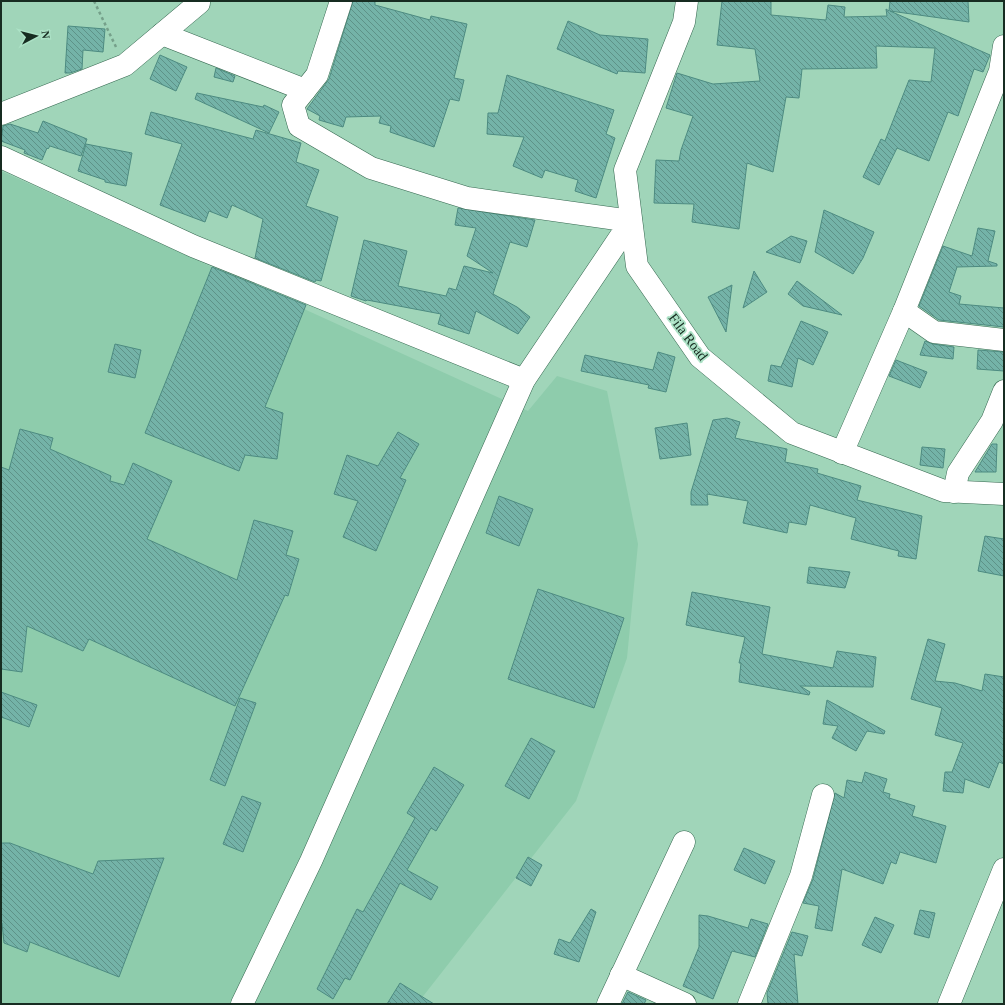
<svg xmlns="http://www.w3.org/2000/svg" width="1005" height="1005" font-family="'Times New Roman',serif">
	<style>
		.built { fill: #8eccac }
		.building { fill: url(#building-back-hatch); stroke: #4d8b81 }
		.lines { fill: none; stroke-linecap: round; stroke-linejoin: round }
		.minor-casing { stroke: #356850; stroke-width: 23 }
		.path { stroke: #75a08a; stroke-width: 2.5; stroke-dasharray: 3 3; stroke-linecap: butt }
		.minor { stroke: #fff; stroke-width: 22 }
		.labels { text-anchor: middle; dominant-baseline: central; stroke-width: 3.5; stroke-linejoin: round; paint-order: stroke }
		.street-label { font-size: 14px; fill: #172c21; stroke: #ace2c6 }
	</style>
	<defs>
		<pattern id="building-back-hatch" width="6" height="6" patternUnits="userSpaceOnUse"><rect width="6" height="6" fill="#74b3a8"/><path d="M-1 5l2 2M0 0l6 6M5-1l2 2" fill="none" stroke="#5e9288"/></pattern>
	</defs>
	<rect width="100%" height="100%" fill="#a0d5b9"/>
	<polygon class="built" points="1,171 528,411 557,376 607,391 638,544 627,658 576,801 417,1004 1,1004"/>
	<g class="building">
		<polygon points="353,1 375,1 375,5 430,20 431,16 467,24 454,78 464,80 459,101 450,99 434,147 390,132 391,126 379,123 381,116 346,117 343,127 319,120 320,116 307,109 329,79"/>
		<polygon points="722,1 771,1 771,15 826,20 828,5 845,7 844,17 887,16 886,9 889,11 890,1 968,1 969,22 890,11 990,55 983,72 974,69 958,116 948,112 929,161 897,148 879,185 863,177 881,139 885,141 909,80 931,82 935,48 876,46 877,68 802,69 799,98 786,97 773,172 747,163 739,229 692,222 694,204 654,203 656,160 679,161 681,150 693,116 666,108 677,73 713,84 760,81 755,49 717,45"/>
		<polygon points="568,21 600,35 648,39 645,73 618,71 617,74 557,49"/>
		<polygon points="68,26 105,29 103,52 83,50 82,69 70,73 65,73"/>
		<polygon points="160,55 187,67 176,91 150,79"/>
		<polygon points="216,68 235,76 233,82 214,77"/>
		<polygon points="507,75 614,110 606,134 615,138 596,198 575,191 578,180 545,170 542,178 513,166 524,137 487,134 488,113 498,113"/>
		<polygon points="197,93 263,107 264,105 279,112 269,133 195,99"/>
		<polygon points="151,112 253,139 256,130 301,143 296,162 319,170 306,206 338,217 321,281 316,280 315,282 255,258 263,219 232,205 227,218 209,211 205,222 160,205 182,144 145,134"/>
		<polygon points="43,121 87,139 81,156 50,146 48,149 47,148 42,160 24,153 25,150 1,141 3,126 10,124 38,133"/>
		<polygon points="86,144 132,153 126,186 105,182 105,180 78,171"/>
		<polygon points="458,208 535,220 527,247 510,242 493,294 517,307 530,317 518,334 476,311 469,334 438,324 441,314 367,300 366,301 351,296 364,240 407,251 398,286 446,296 449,288 456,290 464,266 493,273 467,256 476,228 455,225"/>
		<polygon points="824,210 874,232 863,258 853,274 815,252"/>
		<polygon points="978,228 995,231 988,261 997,264 997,266 957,267 949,292 961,296 959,304 1004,308 1004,327 939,320 919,306 943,246 972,256"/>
		<polygon points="791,236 807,241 800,263 766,252"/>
		<polygon points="212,267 306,305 265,407 283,413 277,459 245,455 239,471 145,433"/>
		<polygon points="754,271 767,292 743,308"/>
		<polygon points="797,281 842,315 803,306 788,294"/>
		<polygon points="732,285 726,332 708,297"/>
		<polygon points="801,321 828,332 813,365 798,358 792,387 768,381 771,365 781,367"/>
		<polygon points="925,341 933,344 954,347 953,359 920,355"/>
		<polygon points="115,344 141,350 135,378 108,372"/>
		<polygon points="978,350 1004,352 1004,371 977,369"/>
		<polygon points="658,352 675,357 666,392 648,388 649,385 581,371 585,355 653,370"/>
		<polygon points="896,360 927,372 920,388 889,376"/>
		<polygon points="727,418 740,422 735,438 787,449 785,462 818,469 817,473 861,486 857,500 922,516 916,559 898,556 899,551 851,539 856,518 810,505 806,525 789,522 787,533 743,523 748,501 707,494 708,505 691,505 691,492 713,420"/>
		<polygon points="687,423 691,455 660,459 655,428"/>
		<polygon points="20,429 53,438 50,449 111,476 110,481 124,485 133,463 172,481 147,539 237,580 254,520 293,531 286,555 299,559 288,596 285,595 235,706 89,639 83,651 27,626 22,672 1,669 1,467 9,470"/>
		<polygon points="398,432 419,444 400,478 406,480 376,551 343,537 358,501 334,494 347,455 378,466"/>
		<polygon points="992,444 997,444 996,472 975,472"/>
		<polygon points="922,447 945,449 943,468 920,465"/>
		<polygon points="499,496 533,509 519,546 486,533"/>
		<polygon points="985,536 1004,539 1004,576 978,571"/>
		<polygon points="809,567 850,572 845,588 807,583"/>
		<polygon points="538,589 624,618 594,708 508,679"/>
		<polygon points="692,592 770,607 762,654 833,668 837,651 876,657 873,687 800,686 810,692 809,695 739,682 741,663 739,663 745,637 686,625"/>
		<polygon points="928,639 945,644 935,681 955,683 982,691 985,674 1004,677 1004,764 999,762 989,788 965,779 963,793 943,791 945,772 952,772 963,743 935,735 942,708 911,699"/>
		<polygon points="1,692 37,705 29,727 1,717"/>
		<polygon points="240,698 256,703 225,786 210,780"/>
		<polygon points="827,700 885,731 884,734 867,731 856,751 832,738 838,726 823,724"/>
		<polygon points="531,738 555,751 529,799 505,786"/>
		<polygon points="434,767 464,785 436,831 431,828 407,870 438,887 431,900 400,883 350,980 345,978 333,999 317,989 357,909 363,912 415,818 407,813"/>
		<polygon points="865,772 887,779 883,792 890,794 889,798 915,806 912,816 946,826 936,863 900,852 896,864 891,862 883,884 842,869 832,931 815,928 819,906 803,903 813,879 835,793 844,798 847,780 862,783"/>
		<polygon points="242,796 261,803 243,852 223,844"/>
		<polygon points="1,843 10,843 93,874 98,861 164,858 119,977 30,942 27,952 4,943 2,923 1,922"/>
		<polygon points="744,848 775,861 765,884 734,870"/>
		<polygon points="528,857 542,865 531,886 516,878"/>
		<polygon points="591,909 596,912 579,962 554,954 559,939 570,943"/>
		<polygon points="920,910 935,913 929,938 914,934"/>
		<polygon points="699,915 708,916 748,928 751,919 768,924 755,957 732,951 713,999 683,986 699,947"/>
		<polygon points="875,917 894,925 881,953 862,945"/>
		<polygon points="792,932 808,936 802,956 794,954 798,1004 768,1004 767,993"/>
		<polygon points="400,983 434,1004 387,1004"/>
		<polygon points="628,992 646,1000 644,1004 622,1004"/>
	</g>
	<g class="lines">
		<g class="minor-casing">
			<g id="minor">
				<polyline points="687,1 684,22 625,170 637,266 700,357 792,433 944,491 1004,494"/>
				<polyline points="162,34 305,90"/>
				<polyline points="1,114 125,65 199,3 199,1"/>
				<polyline points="1,157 193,246 524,380"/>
				<polyline points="904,311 934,332 1004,340"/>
				<polyline points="842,453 904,311 1000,71 1004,46"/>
				<polyline points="954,492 958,473 992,421 1004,391"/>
				<polyline points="621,975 685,1004"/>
				<polyline points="242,1004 311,861 524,380 631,221 467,198 371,168 299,126 293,105 317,75 341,1"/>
				<polyline points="608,1004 684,842"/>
				<polyline points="749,1004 801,876 823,795"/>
				<polyline points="949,1004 1004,869"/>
			</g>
		</g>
		<polyline class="path" points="94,1 116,47"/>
		<use href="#minor" class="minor"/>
	</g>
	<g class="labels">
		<g class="street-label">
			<text transform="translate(688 337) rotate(53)">Fila Road</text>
		</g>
	</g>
	<rect width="1005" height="1005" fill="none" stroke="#172c21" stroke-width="4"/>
	<g transform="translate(36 36) rotate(83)" stroke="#ace2c6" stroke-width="3" paint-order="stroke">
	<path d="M0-3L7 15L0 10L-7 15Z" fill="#172c21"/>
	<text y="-6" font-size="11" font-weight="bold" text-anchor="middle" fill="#172c21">N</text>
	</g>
</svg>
